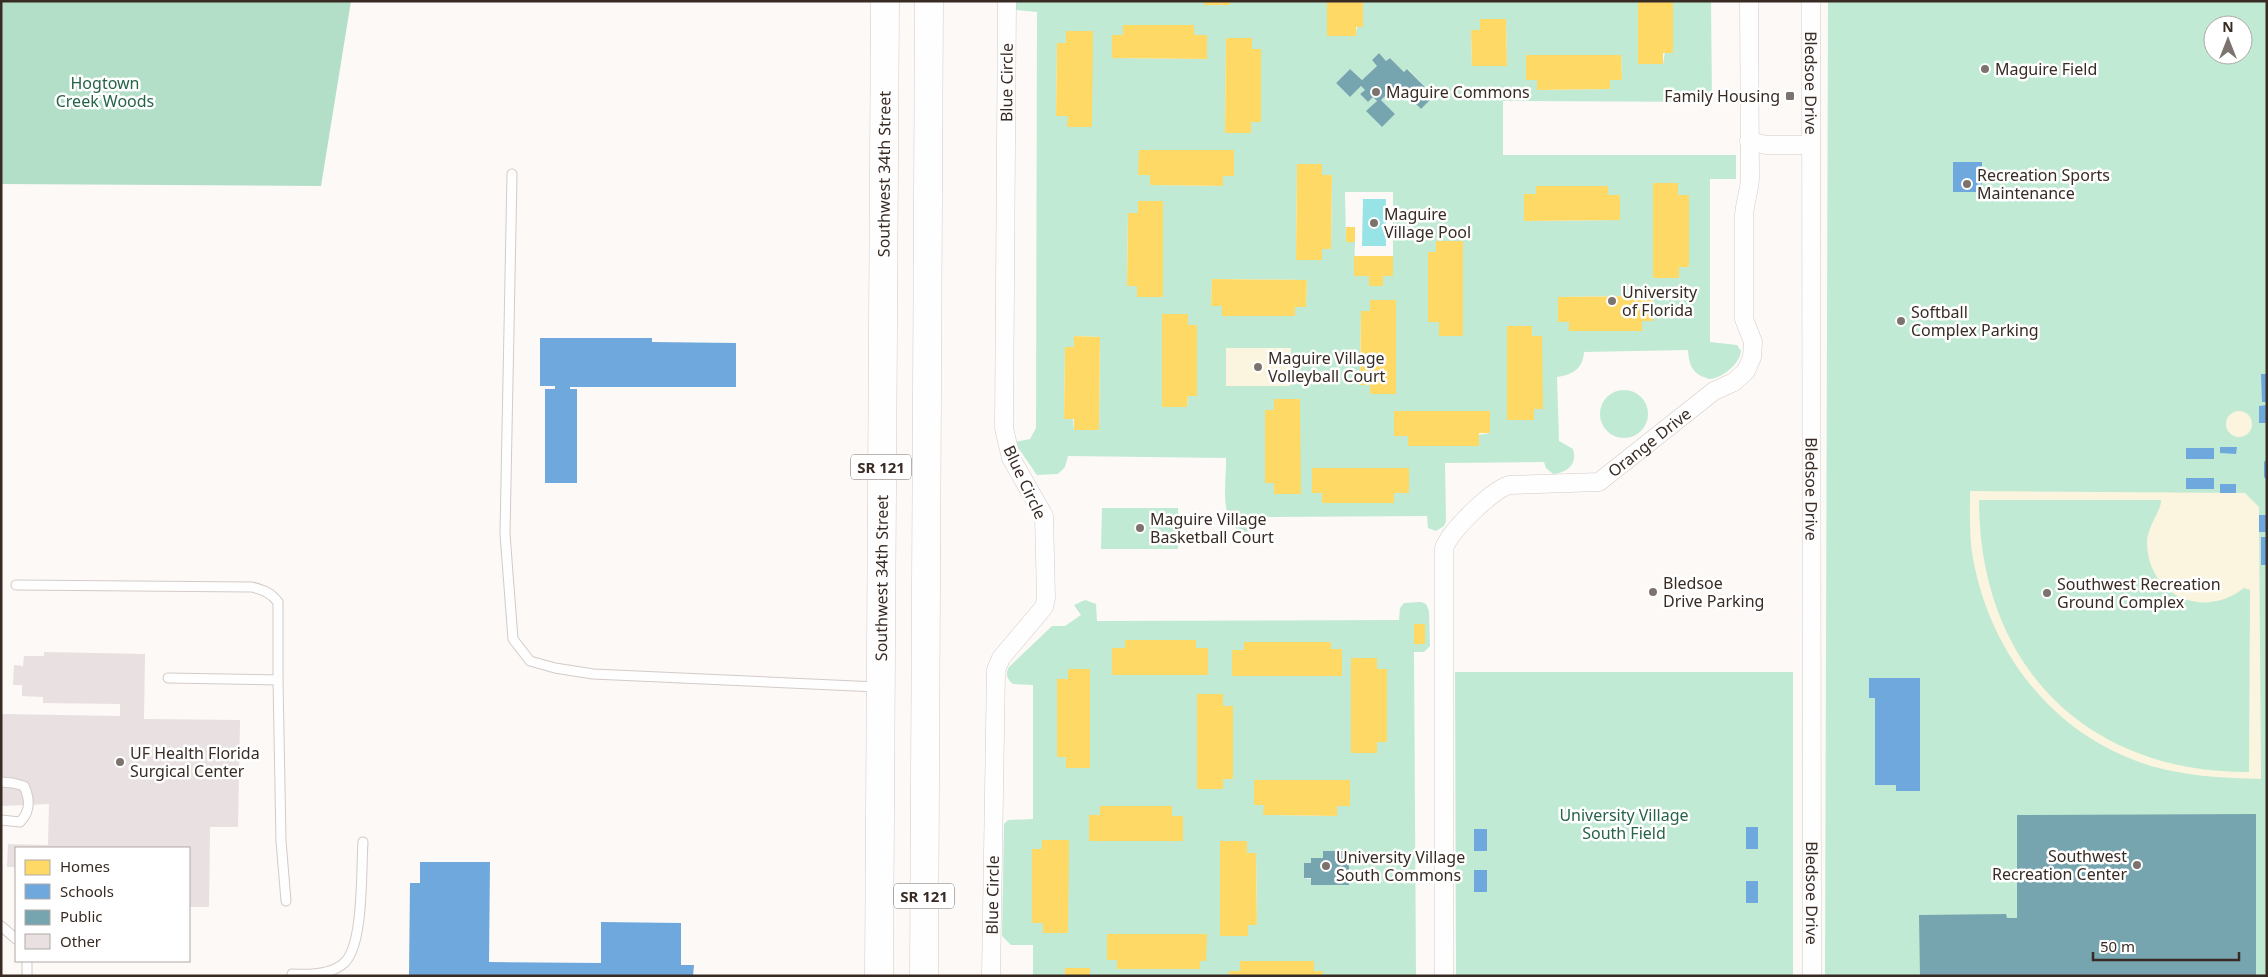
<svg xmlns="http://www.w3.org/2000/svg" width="2268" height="977" font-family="'Noto Sans',sans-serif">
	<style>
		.green { fill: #c0ead3; fill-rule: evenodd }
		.forest { fill: #b3dfc8 }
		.sand { fill: #fbf4de; fill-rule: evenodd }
		.water { fill: #97e3e5 }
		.homes { fill: #ffd966 }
		.schools { fill: #6fa8dc }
		.public { fill: #76a5af }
		.building { fill: #e8e0e1 }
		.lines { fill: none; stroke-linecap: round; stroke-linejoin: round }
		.service-casing { stroke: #d3cbc7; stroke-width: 11 }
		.minor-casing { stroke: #d3cbc7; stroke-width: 19 }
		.primary-casing { stroke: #d3cbc7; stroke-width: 29 }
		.service { stroke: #fffefe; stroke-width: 9 }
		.minor { stroke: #fffefe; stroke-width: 18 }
		.primary { stroke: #fffefe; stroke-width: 28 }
		.poi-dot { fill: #7d736e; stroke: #fff; stroke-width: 2 }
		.labels { text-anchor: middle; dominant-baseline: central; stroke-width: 5; stroke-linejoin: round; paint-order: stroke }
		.shield { fill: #fff; stroke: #746b66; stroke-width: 1 }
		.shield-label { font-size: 15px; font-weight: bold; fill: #382b24 }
		.poi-label { font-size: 16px; fill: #382b24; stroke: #fff; text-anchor: start }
		.street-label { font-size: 16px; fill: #382b24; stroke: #fff }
		.park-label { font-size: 16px; fill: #266348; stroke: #fff }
	</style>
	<rect width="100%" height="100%" fill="#fcf9f7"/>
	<g class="green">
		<path d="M1016 1H1204L1205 5H1230V1H1327V36H1355L1363 1H1638V64H1663L1673 1H1711L1712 102 1503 101V155H1736V179H1710V342L1737 345 1741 351C1740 364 1722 378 1710 379 1693 375 1689 366 1688 350L1584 352C1583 368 1573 375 1557 377L1559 441 1573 449C1578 464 1567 473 1553 474L1546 468 1544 462 1445 463 1446 521 1444 526 1436 531 1428 528 1427 516 1257 517V524C1253 530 1248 534 1241 531 1218 523 1227 477 1226 458L1068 456 1065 467 1058 474 1037 475 1014 442 1030 439 1036 428 1037 12 1015 10ZM1480 19H1506L1507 66H1472L1471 30H1480ZM1123 25H1194V35L1206 59 1112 58V35H1123ZM1067 31H1092V127H1068V116H1056L1057 43H1066ZM1226 38H1251L1252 49H1261V122H1251L1225 132ZM1379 53 1386 61 1390 58 1404 72 1408 69 1434 96 1421 109 1397 85 1381 100 1395 114 1382 127 1367 111 1377 101 1373 97 1368 102 1360 94 1365 90 1361 86 1350 97 1336 83 1350 69 1362 80 1377 66 1372 60ZM1526 55H1621L1622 80H1610V89L1537 90V80H1526ZM1139 150H1234V176H1223V186L1150 185V175H1139ZM1297 164H1322V175L1332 176 1331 249H1322V260L1296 259ZM1678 183V195H1689V267H1679V278H1653ZM1536 186H1608V195L1620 196V220L1525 221 1524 195 1536 194ZM1345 192H1393V276H1383V285H1370L1369 276H1354L1355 242H1346ZM1138 201 1163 202V297H1137V286H1127L1128 213H1138ZM1436 241H1463V336H1439V322H1428V252H1436ZM1212 279 1307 280 1306 306 1295 307V316H1222V306H1211ZM1653 296 1642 321V331H1570L1569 322 1558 321V297ZM1370 300H1396V394H1370V385L1360 384 1361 311H1370ZM1162 314H1188V325H1197V396H1188L1187 407H1162ZM1507 326H1532L1534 420H1507ZM1075 336 1100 337 1099 430H1074L1073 419H1064L1065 347H1074ZM1274 399H1300V494H1274V483H1265V410H1274ZM1394 411H1490V433L1408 446V436H1394ZM1312 468H1409L1394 493V503H1323L1322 493H1312Z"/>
		<path d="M1828 1H2267V976H1825ZM2213 25H2243V55H2213Z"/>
		<circle cx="1624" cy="414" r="24"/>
		<polygon points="1102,508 1178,508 1178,549 1101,549"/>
		<path d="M1085 600 1096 604 1097 621 1399 620 1400 608 1404 603 1421 602 1426 604 1429 611 1430 646 1424 652H1414L1416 976H1323V971H1314V961H1241L1240 971H1229V976H1090V968H1065V976H1033V945H1011L1002 936 1004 824 1008 820 1033 819V685L1013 684C1007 680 1005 673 1009 667L1052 626H1065L1081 615 1074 605ZM1126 640H1195L1196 648 1208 649V675H1113L1125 648ZM1244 642H1331V649L1342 676H1232V651L1244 650ZM1377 658V669L1387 670V742H1377ZM1068 670H1090V768H1066V757H1057V679H1068ZM1223 694V706H1233V778L1223 779V789ZM1254 780H1350V806H1337V816L1264 815V805H1254ZM1100 806H1172V816H1183V841H1089V816L1100 815ZM1042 840H1068L1043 933V923H1032V849H1042ZM1247 841V853H1256L1257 925H1248V936H1220ZM1323 851 1349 885 1304 878V863H1311V858H1323ZM1108 934H1206V961L1107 959Z"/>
		<polygon points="1455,672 1793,672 1793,976 1456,976"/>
	</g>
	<polygon class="forest" points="1,1 351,1 321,186 1,184"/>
	<g class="sand">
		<polygon points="1226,348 1291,348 1290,386 1226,386"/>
		<circle cx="2239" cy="424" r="13"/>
		<path d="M1970 491 2245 493 2259 507 2261 779C2229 778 2198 777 2167 770 2064 747 1992 661 1973 559 1969 537 1970 514 1970 491ZM1979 500H2161C2161 512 2147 526 2147 543 2148 596 2203 620 2244 588L2250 590 2249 772C2084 773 1979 663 1979 500Z"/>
	</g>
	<polygon class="water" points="1363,199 1386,199 1386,246 1362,246"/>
	<g class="homes">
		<rect x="1204" y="1" width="26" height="4"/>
		<polygon points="1327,1 1363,1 1363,27 1356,27 1356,36 1327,36"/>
		<polygon points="1638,1 1673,1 1673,53 1663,53 1663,64 1638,64"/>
		<polygon points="1480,19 1506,19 1507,66 1472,66 1471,30 1480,30"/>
		<polygon points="1123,25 1194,25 1194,35 1207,35 1207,59 1112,58 1112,35 1123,35"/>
		<polygon points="1066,31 1093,31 1092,127 1067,127 1068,116 1056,116 1057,43 1066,43"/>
		<polygon points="1226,38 1252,38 1252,49 1261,49 1261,122 1251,122 1251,133 1225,133"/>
		<polygon points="1526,55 1621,55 1622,80 1610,80 1610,89 1537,90 1537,80 1526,80"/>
		<polygon points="1139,150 1234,150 1234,176 1223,176 1223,186 1150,185 1150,175 1138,175"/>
		<polygon points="1297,164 1322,164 1322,175 1332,175 1331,249 1322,249 1322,260 1296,260"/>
		<polygon points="1653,183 1678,183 1678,195 1689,195 1689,267 1679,267 1679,278 1653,278"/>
		<polygon points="1536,186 1608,186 1608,195 1620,195 1620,220 1524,221 1524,194 1536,194"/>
		<polygon points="1138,201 1163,201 1163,297 1137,297 1137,286 1127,286 1128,213 1138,213"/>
		<rect x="1346" y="227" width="9" height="15"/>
		<polygon points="1436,241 1463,241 1463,336 1439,336 1439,322 1428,322 1428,252 1436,252"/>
		<polygon points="1354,256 1393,256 1393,276 1383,276 1383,286 1369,286 1369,276 1354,276"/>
		<polygon points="1212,279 1307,280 1306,307 1295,307 1295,316 1222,316 1222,306 1211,306"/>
		<polygon points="1653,296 1653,321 1642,321 1642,331 1569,331 1569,322 1558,322 1558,297"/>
		<polygon points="1370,300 1396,300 1396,394 1370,394 1370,385 1360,385 1361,311 1370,311"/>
		<polygon points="1162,314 1188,314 1188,325 1197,325 1197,396 1188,396 1187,407 1162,407"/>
		<polygon points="1507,326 1532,326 1532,336 1542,336 1543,409 1534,409 1534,420 1507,420"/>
		<polygon points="1074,336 1100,337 1099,430 1074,430 1074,419 1064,419 1065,347 1074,347"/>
		<polygon points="1274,399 1300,399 1301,494 1274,494 1274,483 1265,483 1265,410 1274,410"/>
		<polygon points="1394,411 1490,411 1490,433 1479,433 1479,446 1408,446 1408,436 1394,436"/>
		<polygon points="1312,468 1409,468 1409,493 1394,493 1394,503 1322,503 1322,493 1312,493"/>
		<rect x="1414" y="624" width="11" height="20"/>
		<polygon points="1125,640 1196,640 1196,648 1208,648 1208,675 1112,675 1112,648 1125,648"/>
		<polygon points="1244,642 1331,642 1331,649 1342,649 1342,676 1232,676 1232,650 1244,650"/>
		<polygon points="1351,658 1377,658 1377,669 1387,669 1387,742 1377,742 1377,753 1351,753"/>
		<polygon points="1068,669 1090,669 1090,768 1066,768 1066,757 1057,757 1057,679 1068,679"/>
		<polygon points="1197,694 1223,694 1223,706 1233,706 1233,779 1223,779 1223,789 1197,789"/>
		<polygon points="1254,780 1350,780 1350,806 1337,806 1337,816 1263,815 1264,805 1254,805"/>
		<polygon points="1100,806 1172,806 1172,816 1183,816 1183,841 1089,841 1089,815 1100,815"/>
		<polygon points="1042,840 1069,840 1068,933 1043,933 1043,923 1032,923 1032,849 1042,849"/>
		<polygon points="1220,841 1247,841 1247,853 1256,853 1257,925 1248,925 1248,936 1220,936"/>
		<polygon points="1107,934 1207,934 1206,961 1200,961 1200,969 1117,969 1117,960 1107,960"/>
		<polygon points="1240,961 1314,961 1314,971 1323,971 1323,976 1229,976 1229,971 1240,971"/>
		<rect x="1065" y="968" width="25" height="8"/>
	</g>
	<g class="schools">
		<rect x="1953" y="162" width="29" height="30"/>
		<polygon points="540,338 652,338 652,342 736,343 736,387 570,387 570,389 577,389 577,483 545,483 545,389 555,389 555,386 540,386"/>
		<polygon points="2261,374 2267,374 2267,402 2262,402"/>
		<polygon points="2267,405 2267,423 2259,423 2259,406"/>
		<polygon points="2220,447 2237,447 2236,454 2220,453"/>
		<rect x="2186" y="448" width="28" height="11"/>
		<polygon points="2267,459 2267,480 2264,477 2264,462"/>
		<rect x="2186" y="478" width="28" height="11"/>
		<rect x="2220" y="484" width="16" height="9"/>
		<rect x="2259" y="515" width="8" height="17"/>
		<rect x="2261" y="537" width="6" height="28"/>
		<polygon points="1869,678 1920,678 1920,791 1896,791 1896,785 1875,785 1875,698 1869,698"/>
		<rect x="1746" y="827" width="12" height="22"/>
		<rect x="1474" y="829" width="13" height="22"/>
		<polygon points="420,862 490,862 489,962 601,963 601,922 681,923 681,965 694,965 693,976 409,976 410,883 420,883"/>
		<rect x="1474" y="870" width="13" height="22"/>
		<rect x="1746" y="881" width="12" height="22"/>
	</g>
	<g class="public">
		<polygon points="1379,53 1386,61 1390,58 1404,72 1407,69 1434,96 1421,109 1397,85 1381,100 1395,114 1382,127 1366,111 1377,101 1373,97 1368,102 1360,94 1365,90 1361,86 1350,97 1336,83 1350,69 1362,80 1377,66 1372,60"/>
		<polygon points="2256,814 2256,976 1920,976 1919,915 2006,914 2007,918 2017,918 2017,815"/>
		<polygon points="1323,851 1349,851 1349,885 1311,885 1311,878 1304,878 1304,863 1311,863 1311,858 1323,858"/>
	</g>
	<polygon class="building" points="44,652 145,654 144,719 240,720 238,827 210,827 209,907 189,907 189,848 16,848 16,867 7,867 8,844 48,845 49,804 1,806 1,714 120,716 120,704 43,703 43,697 22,696 22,685 13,685 14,665 23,666 24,656 44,656"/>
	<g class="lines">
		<g class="service-casing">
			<g id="service">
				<polyline points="512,174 505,534 513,639 530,661 555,668 593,674 877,687"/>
				<path d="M16 585 252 587C263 590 270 592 278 602V680"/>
				<polyline points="168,678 278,680 281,841 286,901"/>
				<path d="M1 782 13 783 24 786C30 799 31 811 20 822L1 820"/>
				<polyline points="1,926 16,939"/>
				<path d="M292 974C309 975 331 975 344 963 364 946 361 869 363 842"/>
				<polyline points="27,976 27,961"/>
			</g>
		</g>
		<g class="minor-casing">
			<g id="minor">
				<path id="s1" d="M1811 1 1812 976"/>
				<polyline points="1749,141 1766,145 1811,145"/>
				<path id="s2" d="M991 976 996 670 1001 658 1044 607 1046 598 1044 516 1011 458 1004 428 1007 1"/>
				<path id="s3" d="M1444 976V548C1451 530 1491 491 1509 485L1599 482 1714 391 1734 382 1746 371 1752 357 1753 342 1744 319V215C1745 202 1749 192 1750 179L1749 1"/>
			</g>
		</g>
		<g class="primary-casing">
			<g id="primary">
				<path id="s4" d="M879 976 885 1"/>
				<polyline points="924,976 929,1"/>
			</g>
		</g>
		<use href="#service" class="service"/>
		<use href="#minor" class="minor"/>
		<use href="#primary" class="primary"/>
	</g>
	<g class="poi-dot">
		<circle cx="1985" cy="69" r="5"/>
		<circle cx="1376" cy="92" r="5"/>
		<rect x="1785" y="91" width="10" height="10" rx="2.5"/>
		<circle cx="1967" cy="184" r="5"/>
		<circle cx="1374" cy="223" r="5"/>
		<circle cx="1612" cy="301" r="5"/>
		<circle cx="1901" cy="321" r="5"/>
		<circle cx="1258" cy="367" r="5"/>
		<circle cx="1140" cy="528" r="5"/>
		<circle cx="1653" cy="592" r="5"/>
		<circle cx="2047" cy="593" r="5"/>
		<circle cx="120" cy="762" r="5"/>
		<circle cx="2137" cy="865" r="5"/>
		<circle cx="1326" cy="866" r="5"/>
	</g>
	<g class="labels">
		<g class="shield">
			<rect x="851" y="454.5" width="60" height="25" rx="4"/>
			<rect x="894" y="883.5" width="60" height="25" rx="4"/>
		</g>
		<g class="shield-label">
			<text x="881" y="467">SR 121</text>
			<text x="924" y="896">SR 121</text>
		</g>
		<g class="poi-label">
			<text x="1995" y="69">Maguire Field</text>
			<text x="1386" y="92">Maguire Commons</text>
			<text x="1780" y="96" text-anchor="end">Family Housing</text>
			<text x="1977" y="175">Recreation Sports<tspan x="1977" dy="18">Maintenance</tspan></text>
			<text x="1384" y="214">Maguire<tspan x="1384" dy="18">Village Pool</tspan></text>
			<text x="1622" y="292">University<tspan x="1622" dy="18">of Florida</tspan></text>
			<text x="1911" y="312">Softball<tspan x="1911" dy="18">Complex Parking</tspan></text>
			<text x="1268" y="358">Maguire Village<tspan x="1268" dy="18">Volleyball Court</tspan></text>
			<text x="1150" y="519">Maguire Village<tspan x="1150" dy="18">Basketball Court</tspan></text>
			<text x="1663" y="583">Bledsoe<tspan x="1663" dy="18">Drive Parking</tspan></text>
			<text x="2057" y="584">Southwest Recreation<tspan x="2057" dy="18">Ground Complex</tspan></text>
			<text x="130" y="753">UF Health Florida<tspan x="130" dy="18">Surgical Center</tspan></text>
			<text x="2127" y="856" text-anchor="end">Southwest<tspan x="2127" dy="18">Recreation Center</tspan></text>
			<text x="1336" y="857">University Village<tspan x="1336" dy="18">South Commons</tspan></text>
		</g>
		<g class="street-label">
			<text stroke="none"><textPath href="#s2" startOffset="920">Blue Circle</textPath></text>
			<text stroke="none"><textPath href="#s1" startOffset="82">Bledsoe Drive</textPath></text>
			<text stroke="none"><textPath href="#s4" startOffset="802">Southwest 34th Street</textPath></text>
			<text stroke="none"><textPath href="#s3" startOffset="674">Orange Drive</textPath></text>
			<text transform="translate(1025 482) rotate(65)">Blue Circle</text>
			<text stroke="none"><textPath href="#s1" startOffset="488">Bledsoe Drive</textPath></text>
			<text stroke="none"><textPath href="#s4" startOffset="398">Southwest 34th Street</textPath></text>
			<text stroke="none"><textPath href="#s1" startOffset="892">Bledsoe Drive</textPath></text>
			<text stroke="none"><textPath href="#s2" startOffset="81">Blue Circle</textPath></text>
		</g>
		<g class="park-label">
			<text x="105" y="83">Hogtown<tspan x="105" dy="18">Creek Woods</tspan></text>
			<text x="1624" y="815">University Village<tspan x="1624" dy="18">South Field</tspan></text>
		</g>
	</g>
	<rect width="2268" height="977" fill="none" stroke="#382b24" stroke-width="5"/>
	<rect x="15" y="847" width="175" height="115" fill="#ffffff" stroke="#afaaa7"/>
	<rect x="25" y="860" width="25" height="15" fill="#ffd966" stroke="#afaaa7"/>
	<text x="60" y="872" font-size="15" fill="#382b24">Homes</text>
	<rect x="25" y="884" width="25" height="15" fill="#6fa8dc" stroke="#afaaa7"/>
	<text x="60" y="897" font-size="15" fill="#382b24">Schools</text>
	<rect x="25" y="910" width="25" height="15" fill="#76a5af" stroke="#afaaa7"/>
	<text x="60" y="922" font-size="15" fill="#382b24">Public</text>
	<rect x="25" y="934" width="25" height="15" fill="#e8e0e1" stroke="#afaaa7"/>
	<text x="60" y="947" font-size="15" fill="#382b24">Other</text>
	<g transform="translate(2228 40)"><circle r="24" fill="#ffffff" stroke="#afaaa7"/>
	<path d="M0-4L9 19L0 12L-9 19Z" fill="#7d736e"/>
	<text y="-8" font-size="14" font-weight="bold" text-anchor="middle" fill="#382b24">N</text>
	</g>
	<path d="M2093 952v8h146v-8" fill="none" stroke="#382b24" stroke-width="2.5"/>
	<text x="2100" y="952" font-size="15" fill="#382b24" stroke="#ffffff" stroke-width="4" paint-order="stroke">50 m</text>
</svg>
